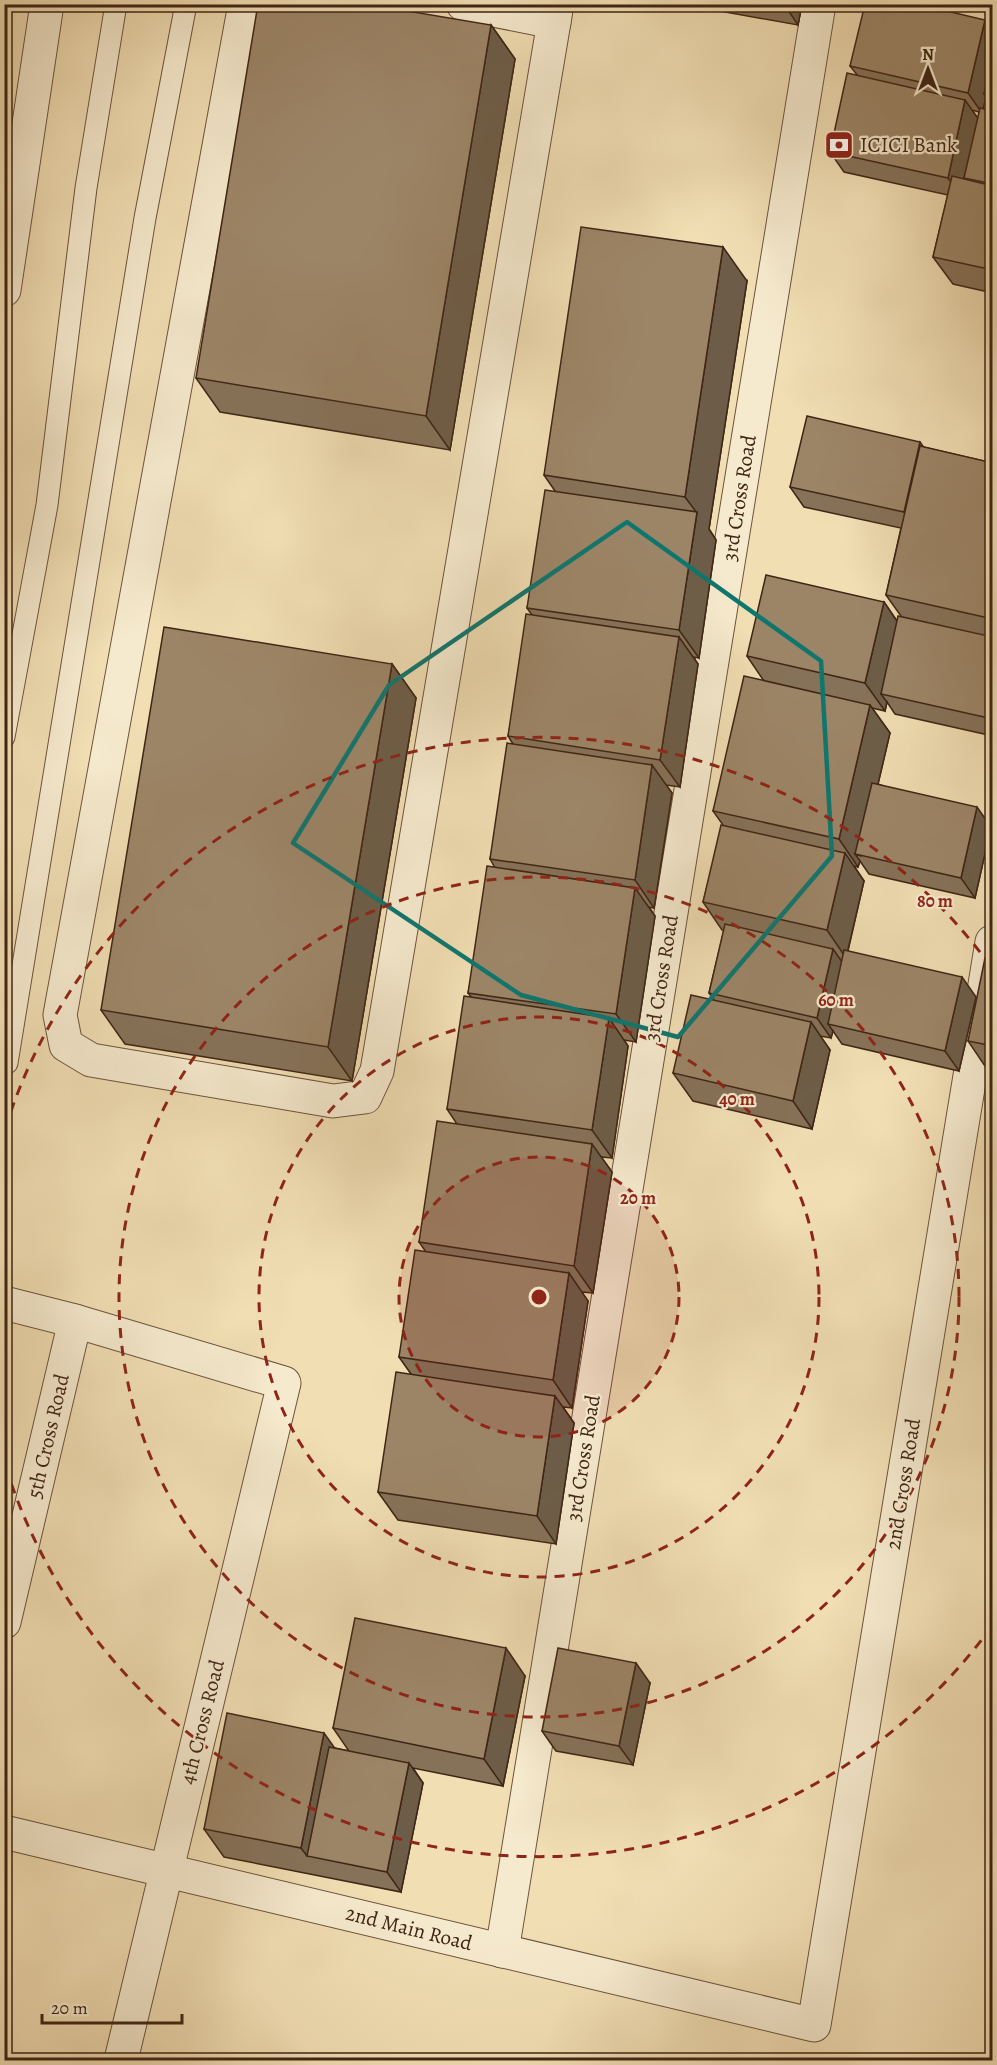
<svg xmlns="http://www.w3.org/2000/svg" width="997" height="2065" font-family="Alegreya,serif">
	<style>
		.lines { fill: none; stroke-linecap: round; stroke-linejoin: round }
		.lane-casing { stroke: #6c533c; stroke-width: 23 }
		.street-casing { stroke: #6c533c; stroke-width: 35 }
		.lane { stroke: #f6eace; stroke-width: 21 }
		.street { stroke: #f6eace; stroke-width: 33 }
		.wall { fill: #867259; stroke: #3f2515; stroke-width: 1.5; fill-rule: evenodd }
		.shaded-wall { fill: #6d5d48; stroke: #3f2515; stroke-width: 1.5 }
		.building { fill: #9c8567; stroke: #3f2515; stroke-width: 1.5 }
		.marked { fill: none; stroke: #0f766e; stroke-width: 4.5; stroke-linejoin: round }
		.ring { fill: none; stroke: #8f2418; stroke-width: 3; stroke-dasharray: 10 8 }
		.labels { text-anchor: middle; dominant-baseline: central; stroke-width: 4.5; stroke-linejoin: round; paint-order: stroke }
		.poi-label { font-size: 21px; fill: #3f2515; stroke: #f6eace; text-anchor: start }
		.street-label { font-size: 21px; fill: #3f2515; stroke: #f6eace }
		.centre { fill: #8f2418; stroke: #f6eace; stroke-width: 3 }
		.ring-label { font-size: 18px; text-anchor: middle; font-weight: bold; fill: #8f2418; stroke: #f6eace; stroke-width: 4.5; stroke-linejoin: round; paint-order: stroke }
	</style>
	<rect width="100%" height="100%" fill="#f1deb3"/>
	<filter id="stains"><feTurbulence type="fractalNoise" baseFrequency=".00333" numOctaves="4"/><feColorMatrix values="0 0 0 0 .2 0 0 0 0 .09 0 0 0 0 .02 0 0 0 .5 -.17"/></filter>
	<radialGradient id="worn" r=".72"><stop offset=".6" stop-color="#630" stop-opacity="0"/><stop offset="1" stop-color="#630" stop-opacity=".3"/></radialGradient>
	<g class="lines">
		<g class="lane-casing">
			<g id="lane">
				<polyline points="4,737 47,505 86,188 116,4"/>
				<polyline points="7,1063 145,218 186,4"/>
			</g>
		</g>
		<g class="street-casing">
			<g id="street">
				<polyline points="245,4 60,1015 66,1045 91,1060 333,1101 365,1097 377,1071 557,4"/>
				<polyline points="463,4 554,22"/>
				<polyline points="4,290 47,4"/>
				<polyline points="4,1303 75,1321 284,1383 121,2060"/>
				<polyline points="4,1622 75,1321"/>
				<polyline points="4,1832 814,2025 992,942"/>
				<polyline points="502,1951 819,4"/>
			</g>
		</g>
		<use href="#lane" class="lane"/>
		<use href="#street" class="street"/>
	</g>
	<g class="wall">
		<polygon points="681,4 802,4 798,25"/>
		<polygon points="491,25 515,59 450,450 220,412 196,378"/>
		<path d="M993 31V106L986 97 983 109 993 111V293L953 284 933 257 948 195 844 172 830 152 858 76 850 66ZM972 110 979 112 978 119Z"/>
		<polygon points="747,281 709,529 716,540 699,658 693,657 698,664 680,787 666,785 672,793 654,908 649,907 655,916 636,1042 624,1040 628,1046 612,1158 601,1157 612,1172 593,1293 581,1292 588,1301 572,1408 563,1407 574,1423 556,1544 398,1520 378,1492 411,1374 399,1357 426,1252 419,1242 457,1124 447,1109 472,998 468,993 495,868 490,859 513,744 508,736 532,615 527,608 555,491 544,475"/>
		<polygon points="923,447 993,463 993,736 895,714 887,702 885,711 872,708 890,733 878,784 991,827 975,898 869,874 860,861 858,867 854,866 864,881 848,951 976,997 959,1071 842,1044 833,1031 831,1038 820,1036 830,1050 812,1129 693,1101 673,1073 714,1000 709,993 724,930 722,930 703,902 723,825 713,811 764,681 747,656 884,602 897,621 901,616 886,595 901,528 804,507 790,487"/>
		<polygon points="392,664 416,698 352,1081 125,1044 101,1010"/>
		<polygon points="993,960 993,1070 987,1069 968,1041"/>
		<polygon points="525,1676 503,1786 413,1768 423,1783 401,1892 224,1857 204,1829 335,1748 349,1751 333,1728"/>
		<polygon points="650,1683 633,1765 556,1751 542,1731"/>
	</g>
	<g class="shaded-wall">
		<polygon points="784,4 802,4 798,25"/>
		<polygon points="985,20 993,31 993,68 984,94 986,97 982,113 968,93"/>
		<polygon points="491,25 515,59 450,450 426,416"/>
		<polygon points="965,100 979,120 964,178 966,180 962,198 948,178"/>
		<polygon points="723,247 747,281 709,529 716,540 699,658 679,630 697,513 685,497"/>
		<polygon points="920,442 934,462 918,532 904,512"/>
		<polygon points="884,602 903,630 881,694 887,702 885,711 865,683"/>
		<polygon points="679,637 698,664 680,787 660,760"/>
		<polygon points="392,664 416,698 352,1081 328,1047"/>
		<polygon points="870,705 890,733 861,856 855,854 860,861 858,867 839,839"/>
		<polygon points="652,765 672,793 654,908 635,880"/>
		<polygon points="977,807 991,827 975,898 961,878"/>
		<polygon points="845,853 864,881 846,958 827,930"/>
		<polygon points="635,888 655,916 636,1042 616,1014"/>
		<polygon points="833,949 847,969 828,1024 833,1031 831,1038 817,1018"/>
		<polygon points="962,977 976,997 959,1071 945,1051"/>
		<polygon points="609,1018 628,1046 612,1158 592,1130"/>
		<polygon points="811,1022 830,1050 812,1129 793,1101"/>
		<polygon points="592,1144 612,1172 593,1293 574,1266"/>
		<polygon points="569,1273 588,1301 572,1408 553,1380"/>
		<polygon points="555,1396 574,1423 556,1544 537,1516"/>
		<polygon points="506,1648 525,1676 503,1786 484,1759"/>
		<polygon points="636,1663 650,1683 633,1765 619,1746"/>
		<polygon points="324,1733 344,1761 307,1856 301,1848"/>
		<polygon points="409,1763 423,1783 401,1892 387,1872"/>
	</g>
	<g class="building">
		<polygon points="258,4 366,4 491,25 426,416 196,378"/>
		<polygon points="865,4 917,4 985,20 968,93 850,66"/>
		<polygon points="993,58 993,96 984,94"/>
		<polygon points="847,73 965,100 948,178 830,152"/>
		<polygon points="980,108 993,111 993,184 964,178"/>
		<polygon points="952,176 993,186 993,270 933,257"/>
		<polygon points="581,227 723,247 685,497 544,475"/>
		<polygon points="807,416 920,442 904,512 790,487"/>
		<polygon points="920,446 993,463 993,619 886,595"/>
		<polygon points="545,490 697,512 679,630 527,608"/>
		<polygon points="766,575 884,602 865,683 747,656"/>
		<polygon points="526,614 679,637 660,760 508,736"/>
		<polygon points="898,616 993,637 993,719 881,694"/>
		<polygon points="164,627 392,664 328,1047 101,1010"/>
		<polygon points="744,676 870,705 839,839 713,811"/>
		<polygon points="507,743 652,765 635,880 490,859"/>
		<polygon points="872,783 977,807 961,878 855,854"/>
		<polygon points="721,825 845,853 827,930 703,902"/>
		<polygon points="487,866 635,888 616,1014 468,993"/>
		<polygon points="725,924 833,949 817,1018 709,993"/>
		<polygon points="844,950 962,977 945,1051 828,1024"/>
		<polygon points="985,958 993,960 993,1046 968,1041"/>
		<polygon points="691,995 811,1022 793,1101 673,1073"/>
		<polygon points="464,996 609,1018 592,1130 447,1109"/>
		<polygon points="437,1121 592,1144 574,1266 419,1242"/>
		<polygon points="415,1250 569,1273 553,1380 399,1357"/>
		<polygon points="396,1372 555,1396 537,1516 378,1492"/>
		<polygon points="355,1618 506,1648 484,1759 333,1728"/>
		<polygon points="558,1648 636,1663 619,1746 542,1731"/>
		<polygon points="227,1713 324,1733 301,1848 204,1829"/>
		<polygon points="329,1747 409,1763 387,1872 307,1856"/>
	</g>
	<path class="marked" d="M627 522 821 661 832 856 678 1037 521 995 293 843 389 685Z"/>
	<circle cx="539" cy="1297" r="140" fill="#8f2418" fill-opacity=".12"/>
	<g class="ring">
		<circle cx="539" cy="1297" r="140"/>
		<circle cx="539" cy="1297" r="280"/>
		<circle cx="539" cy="1297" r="420"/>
		<path d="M992 1626A560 560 0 0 1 5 1465M5 1129A560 560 0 0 1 992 968"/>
	</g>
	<defs>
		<g id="bank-square" transform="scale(1.5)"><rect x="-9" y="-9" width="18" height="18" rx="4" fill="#8f2418" stroke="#f6eace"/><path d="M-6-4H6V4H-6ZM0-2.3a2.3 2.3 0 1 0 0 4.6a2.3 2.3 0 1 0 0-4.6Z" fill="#fff"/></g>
	</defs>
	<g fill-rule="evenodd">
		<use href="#bank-square" x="839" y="145"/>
	</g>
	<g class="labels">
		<g class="poi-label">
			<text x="860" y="145">ICICI Bank</text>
		</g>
		<g class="street-label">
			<text transform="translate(739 498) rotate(-81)">3rd Cross Road</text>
			<text transform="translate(661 978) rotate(-81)">3rd Cross Road</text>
			<text transform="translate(48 1436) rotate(-77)">5th Cross Road</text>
			<text transform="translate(583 1458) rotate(-81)">3rd Cross Road</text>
			<text transform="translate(903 1484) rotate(-81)">2nd Cross Road</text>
			<text transform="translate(202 1722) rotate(-76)">4th Cross Road</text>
			<text transform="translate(409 1928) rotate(14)">2nd Main Road</text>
		</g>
	</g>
	<circle cx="539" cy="1297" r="9" class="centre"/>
	<g class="ring-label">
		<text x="935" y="907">80 m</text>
		<text x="836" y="1006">60 m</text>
		<text x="737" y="1105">40 m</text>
		<text x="638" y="1204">20 m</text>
	</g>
	<rect width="997" height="2065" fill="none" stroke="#f1deb3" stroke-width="24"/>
	<rect x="6" y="6" width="985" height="2053" fill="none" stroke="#3f2515" stroke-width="3"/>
	<rect x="12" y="12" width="973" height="2041" fill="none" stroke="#3f2515" stroke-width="1.5"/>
	<g transform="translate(928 69)" stroke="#f6eace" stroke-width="4.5" paint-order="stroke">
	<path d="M0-4.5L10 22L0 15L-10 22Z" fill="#3f2515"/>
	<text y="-9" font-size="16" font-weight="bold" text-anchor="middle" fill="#3f2515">N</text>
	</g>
	<path d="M42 2014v9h140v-9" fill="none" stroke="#3f2515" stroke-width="3"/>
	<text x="51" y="2014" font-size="18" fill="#3f2515" stroke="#f6eace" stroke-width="4.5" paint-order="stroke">20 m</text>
	<rect width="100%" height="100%" filter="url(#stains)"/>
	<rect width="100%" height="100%" fill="url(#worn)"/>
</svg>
